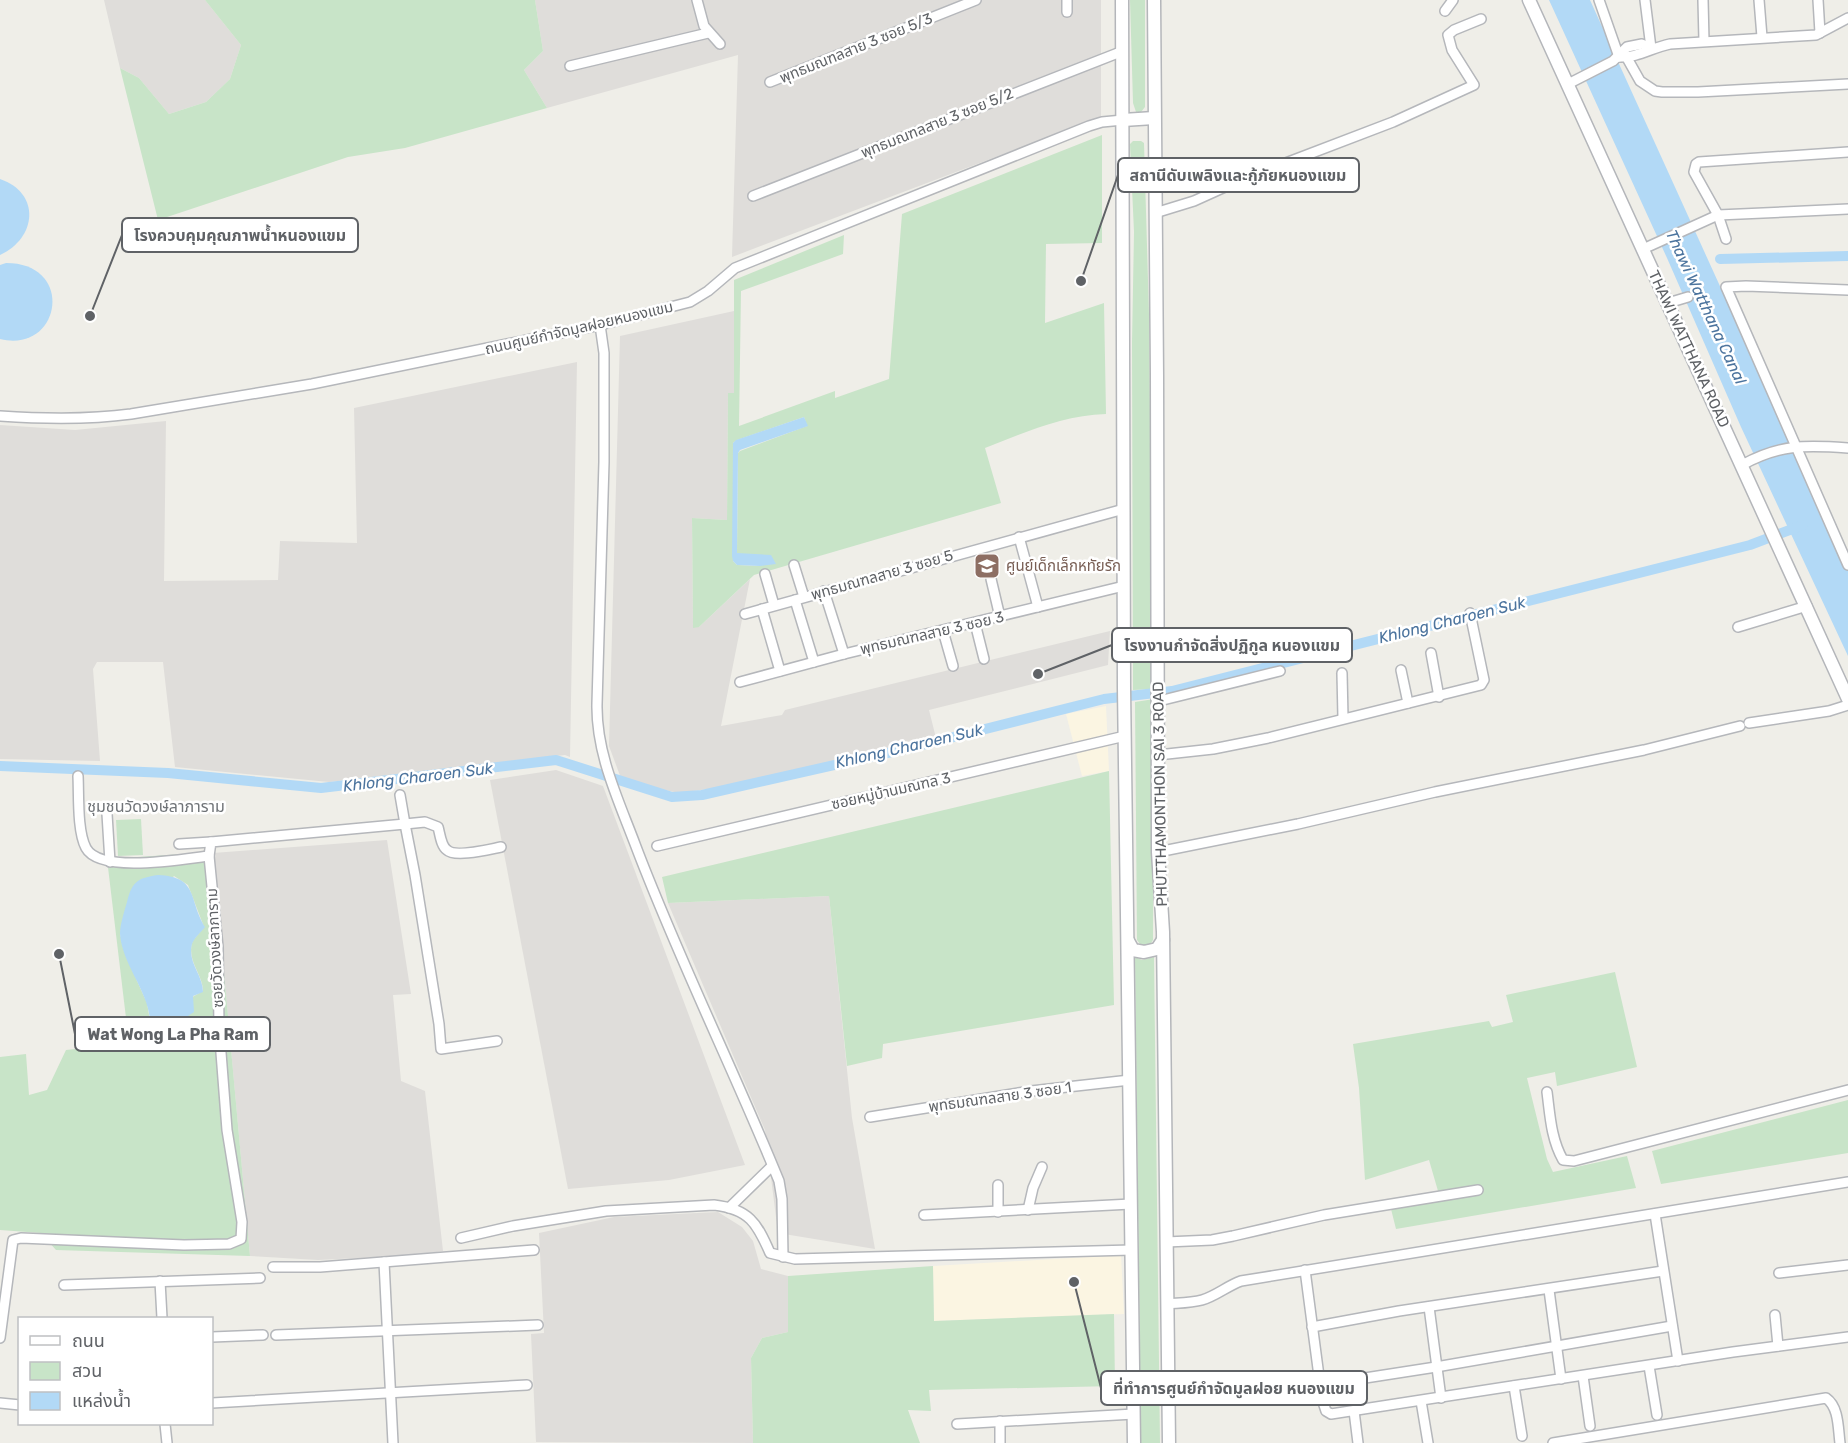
<svg xmlns="http://www.w3.org/2000/svg" width="1848" height="1443" font-family="Rubik,'Noto Sans Thai',sans-serif">
	<style>
		.commercial { fill: #fbf5e2 }
		.industrial { fill: #dfddda }
		.green { fill: #c8e4c8; fill-rule: evenodd }
		.water { fill: #b2d9f6 }
		.lines { fill: none; stroke-linecap: round; stroke-linejoin: round }
		.canal { stroke: #b2d9f6; stroke-width: 10 }
		.street-casing { stroke: #b5b7bb; stroke-width: 12 }
		.secondary-casing { stroke: #b4b6ba; stroke-width: 15 }
		.street { stroke: #fff; stroke-width: 9 }
		.secondary { stroke: #fff; stroke-width: 12 }
		.labels { text-anchor: middle; dominant-baseline: central; stroke-width: 5; stroke-linejoin: round; paint-order: stroke }
		.street-label { font-size: 15px; fill: #5f6266; stroke: #fff }
		.education-label { font-size: 15px; fill: #785e54; stroke: #fff; text-anchor: start }
		.water-label { font-size: 16px; font-style: italic; fill: #4c749e; stroke: #fff }
		.neighbourhood-label { font-size: 16px; fill: #707478; stroke: #fff }
		.leader { fill: none; stroke: #5f6266; stroke-width: 2 }
		.callout-dot { fill: #5f6266; stroke: #fff; stroke-width: 2 }
		.callout { fill: #fff; stroke: #5f6266; stroke-width: 2 }
		.callout-label { font-size: 16px; text-anchor: middle; font-weight: bold; fill: #5f6266 }
	</style>
	<rect width="100%" height="100%" fill="#efeee8"/>
	<g class="commercial">
		<polygon points="1106,706 1109,771 1082,776 1066,714"/>
		<polygon points="1121,1255 1124,1314 934,1321 933,1266"/>
	</g>
	<g class="industrial">
		<polygon points="104,0 205,0 241,45 230,79 206,102 169,114 139,78 120,68"/>
		<polygon points="535,0 1101,0 1101,117 732,257 738,55 547,108 524,70 543,51"/>
		<polygon points="734,311 734,393 728,393 727,520 692,518 693,627 699,627 750,579 721,726 782,715 785,710 1110,631 1108,665 929,710 936,738 729,786 679,793 622,781 609,746 620,336"/>
		<polygon points="577,362 570,757 565,755 329,782 175,767 163,662 97,662 93,669 100,761 0,759 0,425 75,430 166,421 164,581 278,580 280,541 357,543 354,408"/>
		<polygon points="556,770 603,786 745,1165 669,1180 568,1189 490,780"/>
		<polygon points="387,840 411,994 393,995 401,1081 425,1091 443,1251 417,1255 318,1260 250,1256 213,853"/>
		<polygon points="829,896 852,1118 875,1249 778,1233 765,1130 668,903"/>
		<polygon points="718,1212 742,1227 753,1241 761,1269 788,1276 788,1332 762,1338 751,1358 753,1443 536,1442 531,1334 544,1333 539,1233 614,1217"/>
	</g>
	<g class="green">
		<polygon points="205,0 535,0 543,51 524,70 547,108 405,148 348,157 158,220 120,68 139,78 169,114 206,102 230,79 241,45"/>
		<polygon points="1130,0 1145,0 1145,107 1141,112 1136,112 1133,103"/>
		<path d="M1102 135V243L1046 244 1045 323 1104 303 1106 414C1063 415 1024 433 985 448L1001 503 754 575 699 627 693 628 692 518 727 520 728 393H734V280L844 235 843 254 741 291 739 426 835 391V398L889 379 902 214ZM804 417 807 426 740 451 738 453 737 553 760 566 737 565 733 561V443L737 440Z"/>
		<polygon points="1133,141 1141,141 1144,143 1149,314 1153,689 1133,690 1132,343 1134,232 1130,144"/>
		<polygon points="1154,699 1153,940 1149,946 1143,948 1137,940 1135,702"/>
		<polygon points="1109,771 1114,1005 883,1044 882,1058 847,1066 829,896 668,903 662,877"/>
		<polygon points="141,819 143,855 118,856 116,820"/>
		<path d="M213 852 250 1256 56 1250 41 1233 0 1230V1057L26 1054 29 1095 47 1090 66 1050 129 1043 107 859ZM174 876 188 885 204 927C201 932 194 938 192 943 187 961 203 975 203 991L150 1021 147 1003 128 961 120 934Z"/>
		<polygon points="1135,957 1142,960 1154,957 1160,1443 1141,1443"/>
		<polygon points="1615,972 1637,1067 1557,1086 1555,1072 1527,1078 1547,1159 1553,1172 1627,1156 1636,1188 1396,1229 1391,1209 1438,1191 1429,1160 1365,1180 1359,1088 1353,1044 1489,1021 1492,1027 1513,1022 1506,995"/>
		<polygon points="1848,1100 1848,1153 1661,1184 1652,1151"/>
		<polygon points="933,1266 934,1321 1114,1314 1115,1386 929,1390 931,1411 908,1410 920,1443 753,1443 751,1358 762,1338 788,1332 788,1276"/>
	</g>
	<g class="water">
		<polygon points="1549,0 1590,0 1848,568 1848,656 1741,427 1667,258"/>
		<path d="M0 179C41 193 37 238 0 255Z"/>
		<path d="M6 263C76 263 61 354 0 339V265Z"/>
		<polygon points="804,417 808,426 740,450 738,453 737,553 771,555 776,564 760,566 737,565 733,561 732,556 733,443 736,440"/>
		<path d="M158 875C199 877 188 899 205 927 201 932 194 938 192 944 187 962 203 975 203 992L193 996 194 1012 185 1018 150 1021C149 992 122 964 120 934 120 925 124 912 127 902 132 882 137 878 158 875Z"/>
	</g>
	<g class="lines">
		<g class="canal">
			<polyline points="1720,259 1848,256"/>
			<polyline points="0,766 168,773 321,788 556,760 672,797 702,795 914,747 1104,699 1172,691 1750,545 1803,525"/>
		</g>
		<g class="street-casing">
			<g id="street">
				<polyline points="697,0 704,26 720,44"/>
				<polyline points="1067,0 1067,12"/>
				<polyline points="1599,0 1619,57"/>
				<polyline points="1645,0 1651,48"/>
				<polyline points="1703,0 1704,41"/>
				<polyline points="1759,0 1762,37"/>
				<polyline points="1818,0 1820,33"/>
				<polyline points="1445,11 1453,0"/>
				<path d="M1619 57C1637 58 1651 48 1670 44L1816 35 1848 18"/>
				<polyline points="1627,58 1640,81 1655,91 1662,92 1698,92 1848,84"/>
				<polyline points="570,66 708,33"/>
				<polyline points="770,82 976,0"/>
				<polyline points="1568,84 1613,61 1627,47 1642,44 1651,48"/>
				<polyline points="753,196 1123,51"/>
				<polyline points="1155,213 1194,201 1236,182 1393,122 1474,85 1452,50 1448,35 1454,30 1481,19"/>
				<polyline points="1726,239 1718,215 1694,172 1696,164 1699,162 1848,152"/>
				<polyline points="1643,249 1718,215 1848,209"/>
				<polyline points="1848,290 1746,286 1726,287 1848,565"/>
				<polyline points="1668,303 1688,297"/>
				<path d="M600 325 604 353V462L597 704C596 753 618 799 635 844 678 958 733 1068 779 1181L782 1199 783 1257"/>
				<path d="M0 416C45 419 87 420 131 414L312 384 600 325 690 302 708 291 735 268 1089 126 1102 122 1123 120"/>
				<path d="M1742 465C1780 444 1806 445 1848 448"/>
				<polyline points="1019,537 1038,607"/>
				<polyline points="794,565 804,597"/>
				<polyline points="765,574 774,605"/>
				<polyline points="991,579 1000,617"/>
				<polyline points="824,591 844,654"/>
				<polyline points="795,600 814,662"/>
				<polyline points="762,609 780,671"/>
				<polyline points="745,614 1124,509"/>
				<polyline points="975,623 984,659"/>
				<polyline points="1738,627 1807,606"/>
				<polyline points="943,631 953,666"/>
				<polyline points="1431,653 1439,697"/>
				<polyline points="1401,670 1408,703"/>
				<polyline points="1342,673 1343,718"/>
				<polyline points="740,682 844,654 1124,586"/>
				<polyline points="1159,701 1280,671"/>
				<polyline points="1749,723 1829,711 1848,705"/>
				<polyline points="1158,755 1213,749 1268,738 1481,685 1484,680 1470,613"/>
				<path d="M78 776C79 795 77 831 86 848 100 874 183 859 209 856"/>
				<path d="M400 795 405 824 425 822 438 827C440 834 441 846 447 850 455 858 490 849 501 847"/>
				<polyline points="107,814 110,862"/>
				<polyline points="179,844 211,842"/>
				<polyline points="657,846 1125,736"/>
				<polyline points="1158,852 1298,824 1435,792 1644,750 1740,726"/>
				<path d="M1547 1092C1550 1115 1551 1139 1563 1160L1574 1161 1848 1090"/>
				<polyline points="870,1117 1031,1091 1130,1080"/>
				<polyline points="729,1208 772,1166"/>
				<polyline points="1028,1210 1033,1188 1042,1167"/>
				<polyline points="998,1212 998,1185"/>
				<polyline points="1655,1214 1678,1361"/>
				<polyline points="924,1215 1131,1204"/>
				<path d="M461 1238 513 1226 606 1211 714 1205C749 1209 757 1223 770 1253L795 1259 1132 1250"/>
				<polyline points="1166,1242 1212,1240 1233,1236 1324,1215 1478,1190"/>
				<polyline points="384,1262 393,1443"/>
				<polyline points="273,1267 320,1267 534,1250"/>
				<polyline points="1305,1270 1322,1399 1326,1411 1331,1414 1733,1352 1848,1337"/>
				<polyline points="1779,1273 1848,1265"/>
				<polyline points="160,1281 162,1318"/>
				<polyline points="64,1285 260,1278"/>
				<polyline points="1549,1290 1561,1379"/>
				<path d="M1167 1304C1178 1303 1191 1303 1202 1300 1216 1296 1227 1286 1241 1281L1848 1182"/>
				<polyline points="1429,1307 1441,1398"/>
				<polyline points="1775,1315 1778,1346"/>
				<polyline points="1312,1327 1399,1311 1663,1271"/>
				<polyline points="276,1335 538,1325"/>
				<polyline points="212,1337 263,1335"/>
				<polyline points="0,1338 13,1240 21,1238 184,1245 229,1244 241,1239 242,1222 227,1130 219,1027 218,947 209,856 211,842 405,824 415,875 439,1024 441,1049 497,1041"/>
				<polyline points="1649,1366 1657,1415"/>
				<polyline points="1583,1376 1590,1426"/>
				<polyline points="1320,1385 1436,1367 1672,1326"/>
				<polyline points="1514,1386 1522,1436"/>
				<polyline points="1421,1401 1428,1443"/>
				<polyline points="0,1403 20,1405"/>
				<polyline points="212,1403 527,1385"/>
				<polyline points="1354,1411 1358,1443"/>
				<polyline points="1000,1421 1000,1443"/>
				<polyline points="165,1424 167,1443"/>
				<polyline points="957,1424 1134,1414"/>
				<path d="M1553 1443 1826 1398C1839 1407 1838 1428 1840 1443"/>
			</g>
		</g>
		<g class="secondary-casing">
			<g id="secondary">
				<polyline points="1122,0 1124,688 1134,1443"/>
				<polyline points="1154,0 1157,375 1158,852 1163,932 1169,1443"/>
				<polyline points="1529,0 1848,699"/>
				<polyline points="1123,120 1154,118"/>
				<polyline points="1128,941 1133,950 1144,952 1157,949 1163,940"/>
			</g>
		</g>
		<use href="#street" class="street"/>
		<use href="#secondary" class="secondary"/>
	</g>
	<defs>
		<g id="school-square" transform="scale(1.35)"><rect x="-9" y="-9" width="18" height="18" rx="4" fill="#8d6e63" stroke="#fff"/><path d="M0-5L7-2L0 1L-7-2ZM-4 1L0 2.5L4 1V4Q0 6-4 4Z" fill="#fff"/></g>
	</defs>
	<g fill-rule="evenodd">
		<use href="#school-square" x="987" y="566"/>
	</g>
	<g class="labels">
		<g class="street-label">
			<text transform="translate(856 48) rotate(-22)">พุทธมณฑลสาย 3 ซอย 5/3</text>
			<text transform="translate(937 123) rotate(-22)">พุทธมณฑลสาย 3 ซอย 5/2</text>
			<text transform="translate(579 328) rotate(-13)">ถนนศูนย์กำจัดมูลฝอยหนองแขม</text>
			<text transform="translate(1689 349) rotate(65)">THAWI WATTHANA ROAD</text>
			<text transform="translate(882 575) rotate(-16)">พุทธมณฑลสาย 3 ซอย 5</text>
			<text transform="translate(932 633) rotate(-13)">พุทธมณฑลสาย 3 ซอย 3</text>
			<text transform="translate(891 791) rotate(-13)">ซอยหมู่บ้านมณฑล 3</text>
			<text transform="translate(1160 794) rotate(-91)">PHUTTHAMONTHON SAI 3 ROAD</text>
			<text transform="translate(215 948) rotate(-93)">ซอยวัดวงษ์ลาภาราม</text>
			<text transform="translate(1000 1097) rotate(-8)">พุทธมณฑลสาย 3 ซอย 1</text>
		</g>
		<g class="education-label">
			<text x="1006" y="566">ศูนย์เด็กเล็กหทัยรัก</text>
		</g>
		<g class="water-label">
			<text transform="translate(1706 307) rotate(65)">Thawi Watthana Canal</text>
			<text transform="translate(1452 620) rotate(-14)">Khlong Charoen Suk</text>
			<text transform="translate(909 746) rotate(-13)">Khlong Charoen Suk</text>
			<text transform="translate(418 777) rotate(-7)">Khlong Charoen Suk</text>
		</g>
		<g class="neighbourhood-label">
			<text x="156" y="806">ชุมชนวัดวงษ์ลาภาราม</text>
		</g>
	</g>
	<path class="leader" d="M1081 281L1118 175M90 316L122 235M1038 674L1112 645M59 954L75 1034M1074 1282L1101 1388"/>
	<g class="callout-dot">
		<circle cx="1081" cy="281" r="6"/>
		<circle cx="90" cy="316" r="6"/>
		<circle cx="1038" cy="674" r="6"/>
		<circle cx="59" cy="954" r="6"/>
		<circle cx="1074" cy="1282" r="6"/>
	</g>
	<g class="callout">
		<rect x="1118" y="158" width="241" height="34" rx="6"/>
		<rect x="122" y="218" width="236" height="34" rx="6"/>
		<rect x="1112" y="628" width="240" height="34" rx="6"/>
		<rect x="75" y="1017" width="195" height="34" rx="6"/>
		<rect x="1101" y="1371" width="266" height="34" rx="6"/>
	</g>
	<g class="callout-label">
		<text x="1238" y="181">สถานีดับเพลิงและกู้ภัยหนองแขม</text>
		<text x="240" y="241">โรงควบคุมคุณภาพน้ำหนองแขม</text>
		<text x="1232" y="651">โรงงานกำจัดสิ่งปฏิกูล หนองแขม</text>
		<text x="173" y="1040">Wat Wong La Pha Ram</text>
		<text x="1234" y="1394">ที่ทำการศูนย์กำจัดมูลฝอย หนองแขม</text>
	</g>
	<rect x="18" y="1317" width="195" height="108" fill="#ffffff" stroke="#bfc0c2" stroke-width="1.5"/>
	<rect x="30" y="1336" width="30" height="9" fill="#ffffff" stroke="#bfc0c2" stroke-width="1.5"/>
	<text x="72" y="1347" font-size="18" fill="#5f6266">ถนน</text>
	<rect x="30" y="1362" width="30" height="18" fill="#c8e4c8" stroke="#bfc0c2" stroke-width="1.5"/>
	<text x="72" y="1377" font-size="18" fill="#5f6266">สวน</text>
	<rect x="30" y="1392" width="30" height="18" fill="#b2d9f6" stroke="#bfc0c2" stroke-width="1.5"/>
	<text x="72" y="1407" font-size="18" fill="#5f6266">แหล่งน้ำ</text>
</svg>
